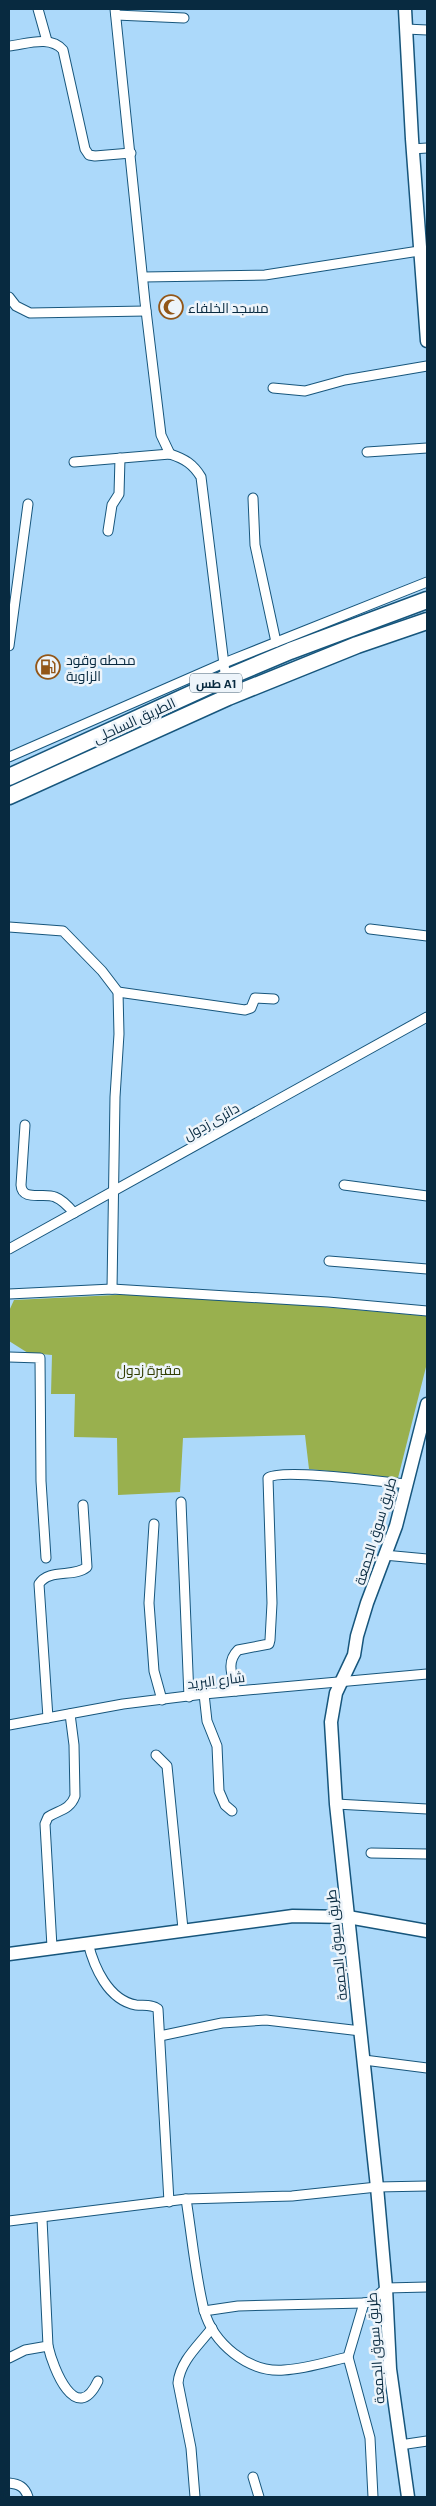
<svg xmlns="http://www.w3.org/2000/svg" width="436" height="2506" font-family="Barlow,Cairo,sans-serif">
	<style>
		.green { fill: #99b04e }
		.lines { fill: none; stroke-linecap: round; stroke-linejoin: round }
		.street-casing { stroke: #17567c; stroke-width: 11 }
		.secondary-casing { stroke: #17567c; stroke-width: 15 }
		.highway-casing { stroke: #17567c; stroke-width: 19 }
		.street { stroke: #fff; stroke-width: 9 }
		.secondary { stroke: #fff; stroke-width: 12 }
		.highway { stroke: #fff; stroke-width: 16 }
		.labels { text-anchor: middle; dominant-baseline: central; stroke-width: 5; stroke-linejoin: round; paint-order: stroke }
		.shield { fill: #edf4fa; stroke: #4d6778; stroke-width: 1 }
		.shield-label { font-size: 12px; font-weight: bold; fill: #082a40 }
		.poi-label { font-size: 14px; fill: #082a40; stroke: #edf4fa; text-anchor: start }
		.street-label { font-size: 14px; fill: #082a40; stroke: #edf4fa }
		.park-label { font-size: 14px; fill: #313c02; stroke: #edf4fa }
	</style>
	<rect width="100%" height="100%" fill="#acd9fa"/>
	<polygon class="green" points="136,1294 207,1297 427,1316 427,1363 398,1478 309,1469 305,1435 183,1438 180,1492 118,1495 117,1438 74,1437 75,1394 51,1394 52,1355 28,1353 9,1341 9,1311 14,1300"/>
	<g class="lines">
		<g class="street-casing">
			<g id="street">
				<polyline points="38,9 47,41"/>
				<polyline points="115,9 145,302 161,435 170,454"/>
				<polyline points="116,15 184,18"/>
				<polyline points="406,29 427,30"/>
				<path d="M9 46C27 44 50 35 63 50L85 149 89 155 95 156 131 153"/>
				<polyline points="412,149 427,148"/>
				<polyline points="143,277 265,275 419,251"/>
				<polyline points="9,297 16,306 30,313 146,311"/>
				<polyline points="273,388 305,391 345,380 427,366"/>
				<polyline points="367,452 427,448"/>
				<path d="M74 462 170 454C185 459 193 464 201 477L228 697"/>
				<polyline points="253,498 255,545 276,642"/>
				<polyline points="108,531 112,505 119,494 120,458"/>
				<polyline points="9,646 28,504"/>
				<polyline points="9,757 224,663 427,582"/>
				<polyline points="9,927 63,931 102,971 118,992 119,1034 115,1097 112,1289"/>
				<polyline points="370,929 427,936"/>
				<polyline points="118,992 245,1010 251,1008 255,998 274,999"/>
				<path d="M25 1125 21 1185C22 1202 44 1192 55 1197 63 1200 69 1207 74 1213"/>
				<polyline points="344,1185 427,1196"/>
				<polyline points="9,1249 427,1017"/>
				<polyline points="329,1261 427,1269"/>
				<polyline points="9,1294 112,1289 328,1302 427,1311"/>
				<polyline points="9,1357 40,1358 41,1481 46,1558"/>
				<polyline points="181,1502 189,1697"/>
				<polyline points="154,1524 149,1603 154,1671 162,1700"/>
				<polyline points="384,1555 427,1559"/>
				<path d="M236 1691C232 1675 226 1662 238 1650L269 1644 270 1640 272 1603 268 1478C279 1468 385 1482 406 1484"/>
				<polyline points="204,1694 207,1721 217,1746 219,1791 225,1805 232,1811"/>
				<path d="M48 1718 39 1584C49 1568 74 1578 87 1567L83 1505"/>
				<polyline points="9,1725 123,1704 204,1694 427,1674"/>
				<polyline points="156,1755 167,1766 168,1776 183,1929"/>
				<polyline points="336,1804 427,1809"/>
				<polyline points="371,1853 427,1854"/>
				<path d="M88 1943C94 1967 108 2000 136 2005 143 2006 152 2004 158 2009L169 2202"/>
				<path d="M52 1947 45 1824 48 1817C59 1810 70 1810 75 1796L74 1745 70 1714"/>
				<polyline points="160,2036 222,2023 266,2020 361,2031"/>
				<polyline points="364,2060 427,2068"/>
				<path d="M186 2199C192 2236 195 2274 204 2310 213 2343 248 2373 284 2370 305 2369 327 2362 348 2357L370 2438 373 2497"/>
				<polyline points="9,2221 186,2199 292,2196 377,2187 427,2186"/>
				<polyline points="204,2311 238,2306 364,2303"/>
				<path d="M48 2346C53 2368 76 2427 98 2381"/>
				<polyline points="348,2357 364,2303 370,2302 386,2288 427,2287"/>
				<polyline points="9,2358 25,2350 48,2346 42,2219"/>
				<polyline points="400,2445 427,2441"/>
				<polyline points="253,2477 259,2497"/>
				<path d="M9 2483C19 2484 25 2487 28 2497"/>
				<path d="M195 2497 191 2448 178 2383C180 2361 199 2345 212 2328"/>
			</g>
		</g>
		<g class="secondary-casing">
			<g id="secondary">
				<polyline points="405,9 412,139 427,341"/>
				<polyline points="9,1954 293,1916 348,1917 427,1931"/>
				<polyline points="408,2497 390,2369 386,2288 377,2187 336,1804 331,1722 336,1693 354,1655 357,1636 367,1603 396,1526 427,1404"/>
			</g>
		</g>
		<g class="highway-casing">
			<g id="highway">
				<polyline points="9,777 226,678 290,651 427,600"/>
				<polyline points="9,796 228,697 357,645 427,621"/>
			</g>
		</g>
		<use href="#street" class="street"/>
		<use href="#secondary" class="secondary"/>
		<use href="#highway" class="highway"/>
	</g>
	<defs>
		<g id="mosque-ring" transform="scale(1.25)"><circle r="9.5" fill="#edf4fa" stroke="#925618" stroke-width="1.5"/><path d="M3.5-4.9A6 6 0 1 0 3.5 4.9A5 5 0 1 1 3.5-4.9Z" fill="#925618"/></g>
		<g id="fuel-ring" transform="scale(1.25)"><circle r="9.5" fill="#edf4fa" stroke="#925618" stroke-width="1.5"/><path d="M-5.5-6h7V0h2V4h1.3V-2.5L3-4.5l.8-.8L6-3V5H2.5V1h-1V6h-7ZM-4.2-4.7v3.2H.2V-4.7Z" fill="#925618"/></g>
	</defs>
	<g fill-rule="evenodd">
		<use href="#mosque-ring" x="171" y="307"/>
		<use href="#fuel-ring" x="48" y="667"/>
	</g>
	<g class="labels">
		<rect class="shield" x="190" y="673.5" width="52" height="19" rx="4"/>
		<g class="shield-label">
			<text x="216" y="683">طس A1</text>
		</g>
		<g class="poi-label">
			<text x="188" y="307">مسجد الخلفاء</text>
			<text x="66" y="659">محطه وقود<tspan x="66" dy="16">الزاوية</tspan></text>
		</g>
		<g class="street-label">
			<text transform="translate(134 720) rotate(-25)">الطريق الساحلى</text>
			<text transform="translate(211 1121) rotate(-29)">دائرى زدول</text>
			<text transform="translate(375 1531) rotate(-73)">طريق سوق الجمعة</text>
			<text transform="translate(216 1680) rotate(-7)">شارع البريد</text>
			<text transform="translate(336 1945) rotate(-96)">طريق سوق الجمعة</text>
			<text transform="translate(375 2348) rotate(-94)">طريق سوق الجمعة</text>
		</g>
		<g class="park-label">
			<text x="149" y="1369">مقبرة زدول</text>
		</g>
	</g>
	<rect width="436" height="2506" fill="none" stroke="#082a40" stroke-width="20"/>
</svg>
